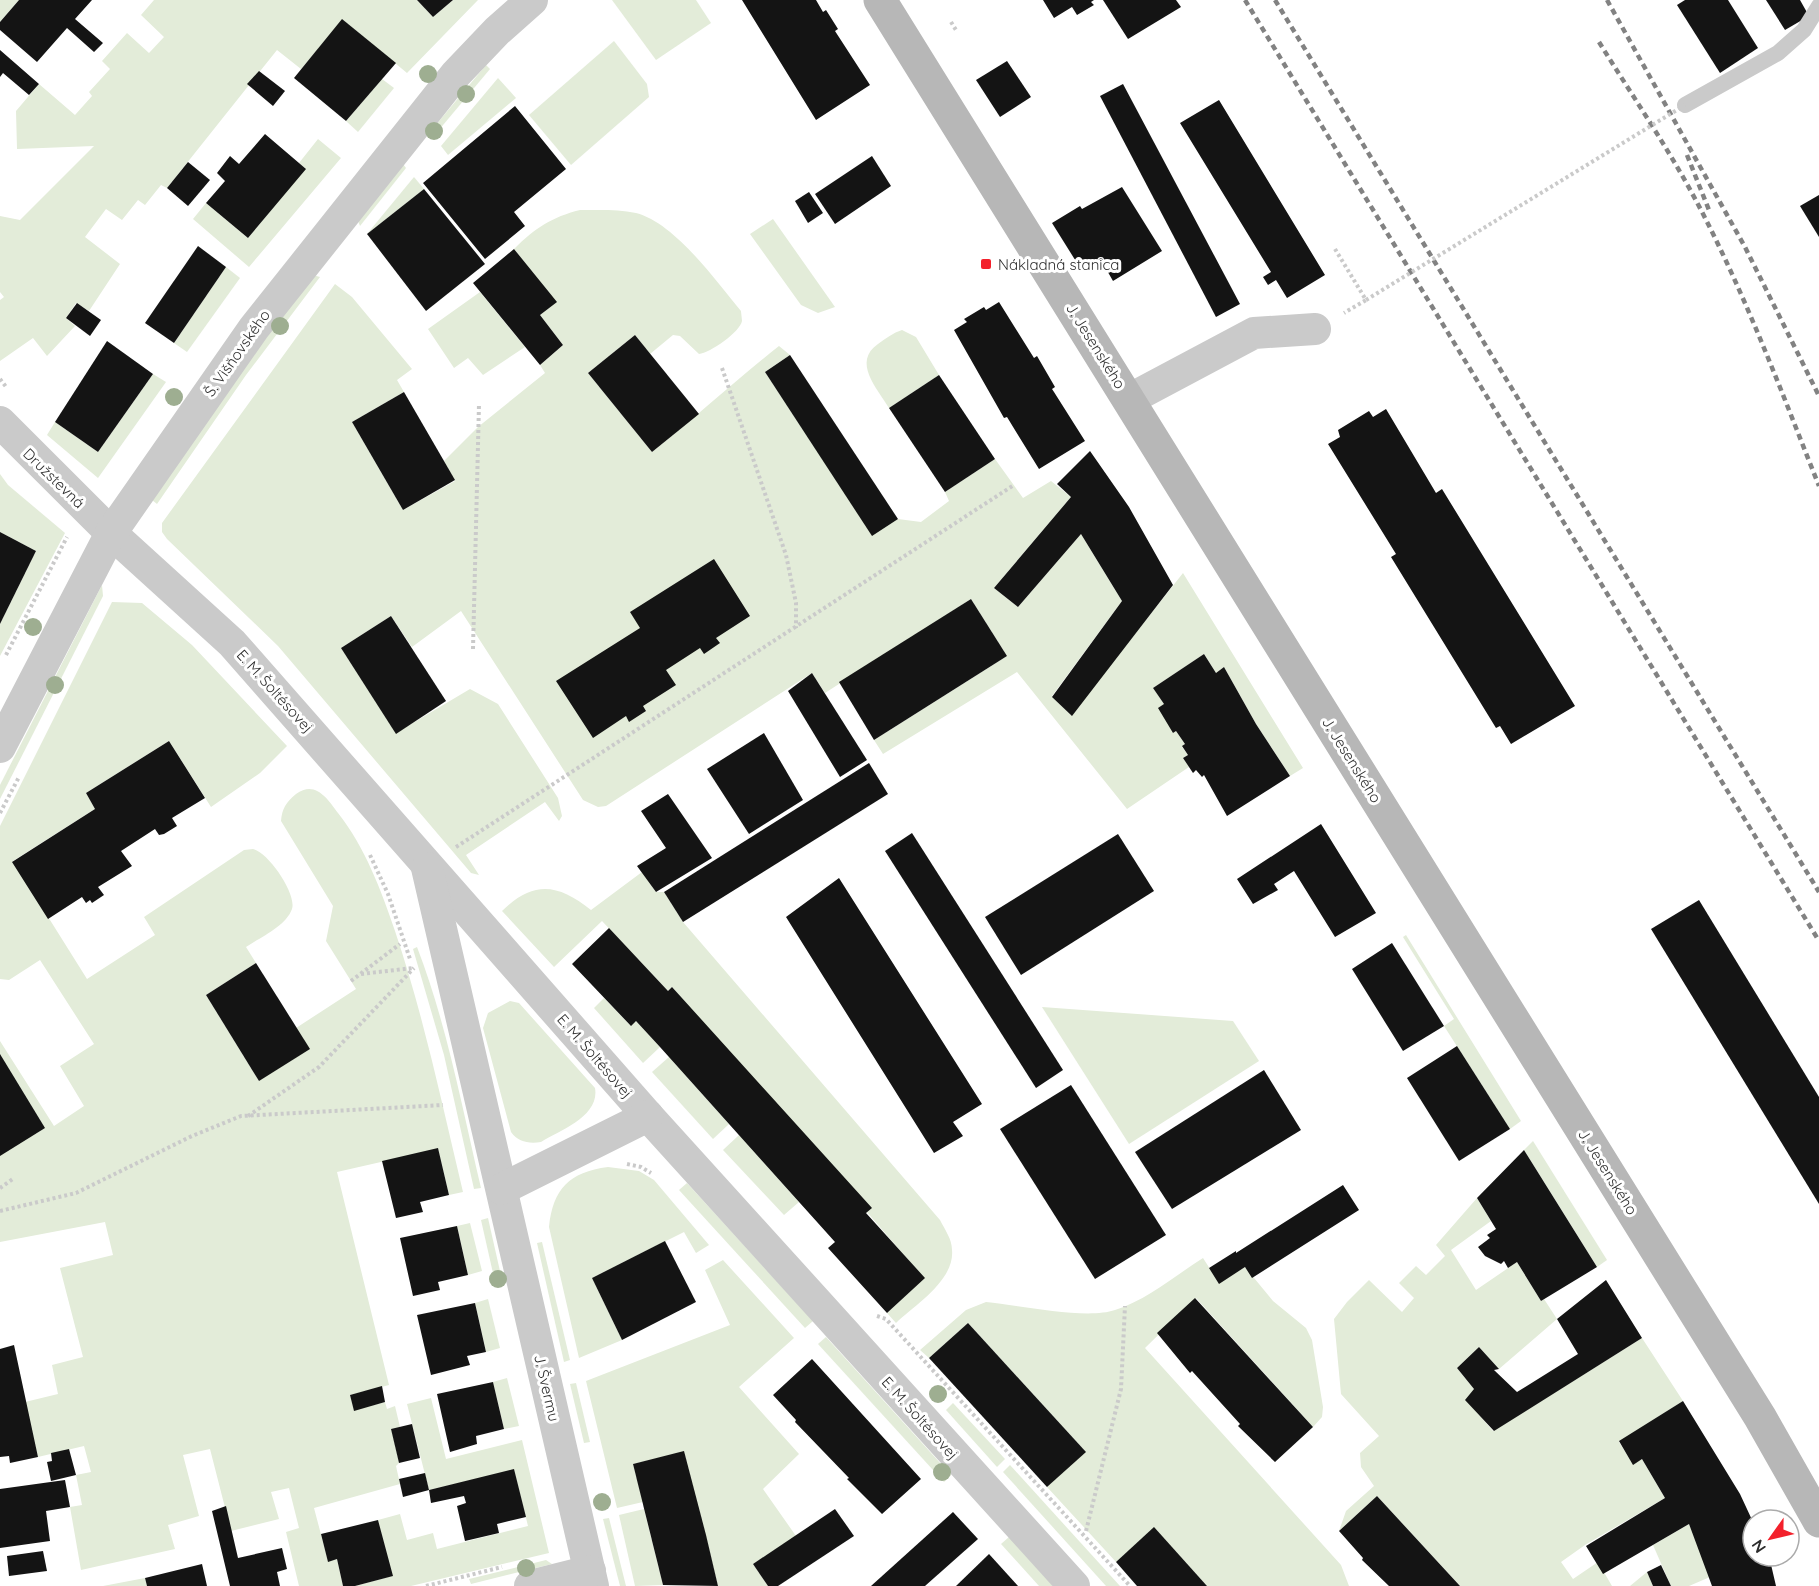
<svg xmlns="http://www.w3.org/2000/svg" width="1819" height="1586" font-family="Quicksand,sans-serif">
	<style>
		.green { fill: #e3ecd9 }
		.building { fill: #141414 }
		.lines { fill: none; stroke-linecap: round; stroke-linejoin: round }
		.path { stroke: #cacaca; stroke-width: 4; stroke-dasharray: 3 3; stroke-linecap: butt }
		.lane { stroke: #cacaca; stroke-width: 16 }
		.street { stroke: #cacaca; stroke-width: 32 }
		.secondary { stroke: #b7b7b7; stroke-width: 33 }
		.rail { stroke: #828282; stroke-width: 4.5; stroke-dasharray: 6 4.5; stroke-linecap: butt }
		.path-bridge { stroke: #cacaca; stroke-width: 4; stroke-dasharray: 3 3; stroke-linecap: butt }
		.tree { fill: #9eae91 }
		.poi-dot { fill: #f3212c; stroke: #fff; stroke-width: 2 }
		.labels { text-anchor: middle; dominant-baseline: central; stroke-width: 6; stroke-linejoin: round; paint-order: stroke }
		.poi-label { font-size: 15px; fill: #2d2d2d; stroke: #fff; text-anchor: start }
		.street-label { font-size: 15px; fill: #2d2d2d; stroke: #fff }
	</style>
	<rect width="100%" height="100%" fill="#fff"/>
	<g class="green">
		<polygon points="0,0 19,0 0,22"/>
		<polygon points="154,0 417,0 433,17 453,0 478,0 407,73 343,20 301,69 277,50 167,188 161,185 145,205 138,200 122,220 106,209 85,237 120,264 89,311 76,303 66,318 75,326 47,356 33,338 0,361 0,300 4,297 0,292 0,216 20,220 94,146 17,149 16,111 39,84 75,115 92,96 89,92 110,69 102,61 127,33 149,53 164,37 141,15"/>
		<polygon points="612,0 696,0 711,23 656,60"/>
		<polygon points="614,41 647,84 649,97 571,165 529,115"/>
		<polygon points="486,65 490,69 433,137 429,133"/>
		<polygon points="498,78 516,98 448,155 441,146"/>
		<polygon points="382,79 394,88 358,132 346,121"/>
		<polygon points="318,139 341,158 249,267 193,219 206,203 248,238 305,168 299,163"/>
		<polygon points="403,164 406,168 360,226 358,221"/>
		<polygon points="414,177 424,189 367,234"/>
		<path d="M580 210C599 210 618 209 636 213 675 223 716 281 741 311 741 312 742 319 742 321 740 332 710 353 699 354L680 336 673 335 650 354 635 335 588 373 652 452C696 417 736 380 779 346L790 355 765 372 864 522 898 519 921 522 949 501 945 492 995 459 1023 498 1051 481 1071 497 994 588 1018 607 1081 534 1122 601 1052 696 1071 715 1183 573 1303 768 1290 776 1256 724 1224 667 1216 673 1204 654 1153 688 1164 704 1173 733 1176 731 1185 744 1182 747 1188 755 1183 758 1189 767 1127 809 1017 672 883 754 874 740 1007 656 971 599 825 693 812 673 606 806 598 807 583 800 461 611 412 647 391 616 341 648 396 733 470 689 498 704 558 798 562 816 559 821 545 802 466 855 479 875 471 873 278 646 167 539 162 532V523L335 284 352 297 412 369 397 380 404 392 352 422 403 510 455 481 444 461 478 427 545 373 540 365 563 345 540 315 556 302 514 249C535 228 552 217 580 210Z"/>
		<polygon points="773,219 835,307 818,313 801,305 750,234"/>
		<polygon points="226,267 240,278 187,352 174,343"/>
		<polygon points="313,275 320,277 246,375 157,504 152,500 240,371"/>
		<polygon points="480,292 525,347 483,375 468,358 454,368 428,329"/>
		<path d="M902 330 916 337 939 375 889 408C877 388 852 362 878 344 886 338 893 333 902 330Z"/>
		<polygon points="153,374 166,382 98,478 47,435 55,422 98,452"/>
		<polygon points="0,474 8,485 65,533 0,656 0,624 36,551 0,532"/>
		<polygon points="102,585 103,596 0,799 0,785"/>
		<path d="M112 602 142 603 192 645 287 746 260 773 211 807 169 741 86 793 95 809 13 861 87 979 155 935 144 917 244 850C247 850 250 849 253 849 268 852 297 894 292 909 286 926 261 937 246 947L256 963 206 995 259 1081 296 1028 356 989 326 941 333 906 281 821C282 809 286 802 296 794 315 780 327 798 338 813 365 847 381 890 395 931 424 1017 442 1104 463 1192L449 1195 438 1149 337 1172 389 1385 350 1395 354 1410 385 1402 387 1409 395 1406 400 1427 392 1430 399 1463 396 1466 400 1484 314 1508 328 1561 337 1559 343 1586H299L286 1532 299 1528 289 1488 271 1492 279 1519 231 1531 210 1449 183 1455 199 1516 168 1525 175 1549 81 1570 70 1507 82 1505 76 1475 91 1472 84 1446 38 1457 25 1402 58 1394 52 1365 83 1357 60 1268 113 1255 105 1222 0 1242V1041L54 1126 84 1106 60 1066 94 1044 40 960 9 980 0 979V826Z"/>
		<path d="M642 872 656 892H664L683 922 940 1220C945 1230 952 1239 952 1250 955 1280 915 1305 896 1323L887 1313 924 1278 672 987 668 991 602 921 554 967 502 911C534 880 558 884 591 910Z"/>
		<polygon points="1406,935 1521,1121 1510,1129 1444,1026 1454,1019 1403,937"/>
		<path d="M417 947C447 1025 462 1107 481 1188L474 1189 444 1055 413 949Z"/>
		<polygon points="604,998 630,1025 636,1021 660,1047 643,1063 594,1008"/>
		<path d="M510 1001 519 1003 595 1088C600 1116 561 1130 541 1142 529 1144 518 1142 511 1132L483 1028 488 1013Z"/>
		<polygon points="1042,1007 1233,1021 1259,1061 1129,1144"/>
		<polygon points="669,1057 729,1124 713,1139 652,1072"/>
		<polygon points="739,1135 799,1202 784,1215 723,1150"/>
		<polygon points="1533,1141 1607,1260 1597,1267 1524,1150"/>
		<path d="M608 1167 639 1171 654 1180 709 1245 696 1253 684 1232 592 1278 622 1340 579 1358 549 1227C553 1189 569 1172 608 1167Z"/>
		<polygon points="687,1183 813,1321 805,1328 679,1190"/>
		<polygon points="1477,1198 1491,1221 1451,1250 1476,1290 1517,1262 1541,1301 1544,1299 1557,1319 1499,1369 1479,1347 1457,1368 1474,1389 1466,1400 1493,1431 1642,1338 1683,1401 1619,1442 1633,1464 1642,1459 1665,1498 1585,1545 1561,1562 1573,1579 1598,1562 1612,1586 1460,1586 1377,1496 1339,1531 1346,1511 1374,1486 1361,1467 1360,1453 1379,1436 1341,1394 1334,1319 1347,1302 1369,1280 1402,1312 1414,1298 1399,1283 1416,1266 1426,1275 1445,1256 1436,1245"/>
		<polygon points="488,1218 502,1280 495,1282 481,1220"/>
		<polygon points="470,1223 482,1271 468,1275 457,1226"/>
		<polygon points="542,1242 570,1360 564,1362 537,1243"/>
		<path d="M1203 1258 1219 1283 1245 1267 1273 1301 1306 1328 1312 1340 1323 1407 1322 1417 1313 1427 1196 1298 1145 1348 1341 1565 1349 1586H1207L1154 1528 1116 1562 1047 1487 1085 1451 968 1323 929 1358 920 1350 966 1310 986 1302C1019 1305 1086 1320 1115 1310 1147 1300 1176 1275 1203 1258Z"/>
		<polygon points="723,1260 794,1338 739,1387 799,1454 763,1489 796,1536 753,1564 768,1586 718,1586 684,1452 633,1464 643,1502 617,1508 586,1381 730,1325 705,1270"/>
		<polygon points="488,1299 500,1348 486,1352 475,1303"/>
		<polygon points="826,1337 951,1475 944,1482 818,1344"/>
		<polygon points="507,1378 519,1426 504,1429 493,1382"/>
		<polygon points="576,1383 590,1442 584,1443 570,1384"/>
		<polygon points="431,1398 446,1459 522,1440 549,1553 411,1586 355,1586 392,1576 378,1520 400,1514 407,1540 433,1533 437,1549 528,1526 514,1470 429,1490 407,1404"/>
		<polygon points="953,1403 1005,1459 997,1467 946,1410"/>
		<polygon points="1010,1465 1120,1586 1106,1586 1003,1472"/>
		<polygon points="644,1509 663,1585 635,1586 619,1515"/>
		<polygon points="609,1518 626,1586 620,1586 603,1519"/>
		<polygon points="1689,1524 1710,1577 1689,1586 1671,1586 1653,1545"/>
		<polygon points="1009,1537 1053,1586 1039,1586 1001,1544"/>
		<polygon points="546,1560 552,1564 471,1584 469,1579"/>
		<polygon points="1647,1572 1653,1586 1630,1586"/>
		<polygon points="145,1578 147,1586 103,1586"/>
	</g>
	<g class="building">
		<polygon points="19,0 92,0 75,19 103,43 94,52 67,28 37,62 0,30 0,22"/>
		<polygon points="417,0 453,0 433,17"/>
		<polygon points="742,0 816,0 823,12 826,10 838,29 835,31 870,85 816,120"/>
		<polygon points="1043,0 1094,0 1091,2 1094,5 1077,15 1072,7 1054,18"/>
		<polygon points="1103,0 1176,0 1181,7 1128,39"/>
		<polygon points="1685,0 1728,0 1758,48 1720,73 1677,5"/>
		<polygon points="1766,0 1800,0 1809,16 1785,30"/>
		<polygon points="342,19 396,63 346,121 294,78"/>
		<polygon points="0,50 39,84 29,95 3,73 0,77"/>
		<polygon points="1007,61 1031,97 1000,117 976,80"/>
		<polygon points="259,71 285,91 273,106 247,84"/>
		<polygon points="1123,84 1240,304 1216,317 1100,96"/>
		<polygon points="1219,100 1325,275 1287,298 1276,280 1268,285 1263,277 1271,272 1180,123"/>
		<polygon points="515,106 566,169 514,212 525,226 485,259 423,183"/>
		<polygon points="265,134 306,169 248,238 206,203 225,181 217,173 230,156 239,164"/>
		<polygon points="872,156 891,186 835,224 815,194"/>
		<polygon points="188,162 210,180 188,206 167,188"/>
		<polygon points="1122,187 1162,251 1113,281 1101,260 1082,271 1052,223 1080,206 1082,209"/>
		<polygon points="424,189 485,264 426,311 367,234"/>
		<polygon points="809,192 823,213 808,223 795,201"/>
		<polygon points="1819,195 1819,237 1800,206"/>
		<polygon points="198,246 226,267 174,343 145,323"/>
		<polygon points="514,249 557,302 540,315 563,345 540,365 473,283"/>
		<polygon points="999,302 1034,358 1037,356 1055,387 1052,389 1054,392 1085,441 1039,469 1007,417 1004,418 954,330 967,322 964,319 984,307 986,310"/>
		<polygon points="77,303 101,320 90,336 66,318"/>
		<polygon points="635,335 699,414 652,452 588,373"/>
		<polygon points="107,341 153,374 98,452 55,422"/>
		<polygon points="790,355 898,519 872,536 765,372"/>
		<polygon points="939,375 995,459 945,492 889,408"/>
		<polygon points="404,392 455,480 403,510 352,422"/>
		<polygon points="1386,409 1436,493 1442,489 1575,706 1511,744 1500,726 1496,728 1391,557 1396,554 1328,444 1340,437 1338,430 1369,411 1373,417"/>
		<polygon points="1090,451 1129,507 1173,585 1072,716 1052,697 1122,601 1081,534 1018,607 994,588 1071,497 1057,484"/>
		<polygon points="0,532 36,551 0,624"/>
		<polygon points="714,559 750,616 716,638 720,643 704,654 700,648 666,670 676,685 643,706 646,711 629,722 626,716 593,738 556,681 640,628 630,612"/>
		<polygon points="971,599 1007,656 874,740 839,682"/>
		<polygon points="391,616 446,701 396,734 341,648"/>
		<polygon points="1204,654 1216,673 1224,667 1256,724 1290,776 1227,816 1204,775 1202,777 1196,770 1193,773 1183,758 1188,755 1182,746 1185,744 1176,731 1173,733 1158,708 1164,704 1153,688"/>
		<polygon points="812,673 867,760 840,777 788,691"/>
		<polygon points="764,733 803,800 749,834 707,769"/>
		<polygon points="169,741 205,798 172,818 177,826 164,834 159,835 155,829 121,851 132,866 98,887 104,895 92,903 90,900 86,903 82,897 48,919 12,862 95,809 86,793"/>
		<polygon points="869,763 888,794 683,922 664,892"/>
		<polygon points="668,794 712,858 656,892 637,866 666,848 641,811"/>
		<polygon points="1321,824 1376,913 1335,937 1294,871 1274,884 1278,890 1253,904 1237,879"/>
		<polygon points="912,833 1063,1070 1036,1088 885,851"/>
		<polygon points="1118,834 1154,891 1021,975 985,917"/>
		<polygon points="839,878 982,1104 953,1122 963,1136 934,1153 786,917"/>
		<polygon points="1699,900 1819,1097 1819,1204 1651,929"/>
		<polygon points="609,928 668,991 672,987 872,1208 866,1213 925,1278 887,1313 828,1248 835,1242 660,1047 636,1021 631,1026 572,964"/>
		<polygon points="1392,943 1444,1026 1403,1051 1352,969"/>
		<polygon points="256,963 310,1049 259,1081 206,995"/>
		<polygon points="1457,1046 1510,1129 1459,1161 1407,1078"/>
		<polygon points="0,1054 45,1128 0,1156"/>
		<polygon points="1264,1070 1301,1130 1172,1209 1135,1152"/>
		<polygon points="1071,1085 1166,1235 1095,1279 1000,1129"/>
		<polygon points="438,1148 449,1195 420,1202 423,1212 396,1218 382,1161"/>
		<polygon points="1524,1150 1597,1267 1541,1301 1517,1262 1508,1268 1504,1261 1501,1264 1485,1256 1478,1247 1490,1238 1487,1235 1496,1229 1477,1198"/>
		<polygon points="1343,1185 1359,1210 1252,1278 1245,1267 1219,1284 1209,1268 1236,1251 1236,1253"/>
		<polygon points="457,1226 468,1275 438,1282 440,1290 413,1296 400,1238"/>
		<polygon points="665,1241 696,1302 622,1340 592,1278"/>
		<polygon points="1606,1280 1642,1338 1494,1431 1465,1400 1474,1389 1457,1368 1479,1347 1499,1369 1494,1370 1517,1392 1578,1354 1557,1319"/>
		<polygon points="1195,1298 1313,1427 1275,1462 1238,1426 1240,1424 1192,1371 1190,1373 1157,1333"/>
		<polygon points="475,1303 486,1352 467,1356 470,1365 431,1375 417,1315"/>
		<polygon points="968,1323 1086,1452 1047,1487 929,1358"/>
		<polygon points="14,1345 38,1457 10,1463 9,1456 0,1457 0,1349"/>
		<polygon points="812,1359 921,1479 882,1514 847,1479 849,1478 795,1422 796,1420 773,1395"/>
		<polygon points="493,1382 504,1429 476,1436 477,1444 450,1452 437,1394"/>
		<polygon points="382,1386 385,1402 354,1411 350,1395"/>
		<polygon points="1683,1401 1740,1494 1753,1522 1753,1556 1769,1556 1776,1586 1712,1586 1689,1524 1603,1574 1586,1546 1665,1498 1642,1459 1633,1465 1619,1441"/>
		<polygon points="412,1424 420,1458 399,1463 391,1429"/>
		<polygon points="69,1449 76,1475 51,1481 47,1462 52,1461 51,1453"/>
		<polygon points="684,1451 706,1535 718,1586 663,1585 633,1464"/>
		<polygon points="514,1469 526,1517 497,1524 499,1533 465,1541 457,1506 466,1503 464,1496 431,1503 429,1490"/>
		<polygon points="425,1473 429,1490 403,1497 399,1479"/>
		<polygon points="65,1480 70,1507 46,1511 50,1541 0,1548 0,1489"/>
		<polygon points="1377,1496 1436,1560 1460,1586 1389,1586 1362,1560 1363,1558 1339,1531"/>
		<polygon points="226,1506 238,1558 282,1548 287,1569 277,1572 280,1586 230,1586 212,1511"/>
		<polygon points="835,1509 854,1536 778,1586 768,1586 753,1564"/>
		<polygon points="953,1512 978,1539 925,1586 871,1586"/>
		<polygon points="378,1520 393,1576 355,1586 343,1586 337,1559 328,1562 321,1534"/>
		<polygon points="1154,1527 1207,1586 1137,1586 1116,1562"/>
		<polygon points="43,1551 47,1571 9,1576 7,1556"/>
		<polygon points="989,1554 1018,1586 956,1586"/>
		<polygon points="202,1564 207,1586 147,1586 145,1578"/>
		<polygon points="1661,1565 1671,1586 1653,1586 1647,1572"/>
	</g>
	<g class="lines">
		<g class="path">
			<polyline points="951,22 956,30"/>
			<polyline points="1335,249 1366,300 1344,313"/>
			<polyline points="722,368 786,555 796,603 796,628"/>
			<polyline points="0,379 7,388"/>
			<polyline points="473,649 479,404"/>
			<polyline points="6,655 67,537"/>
			<polyline points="0,813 19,777"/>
			<polyline points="456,847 1014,485"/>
			<polyline points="370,855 388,894 410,959"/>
			<polyline points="361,974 413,968"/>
			<polyline points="351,981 400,944"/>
			<polyline points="248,1116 319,1067 414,968"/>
			<polyline points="627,1164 641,1167 651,1173"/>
			<polyline points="0,1188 14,1178"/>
			<polyline points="0,1211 76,1193 192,1136 241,1116 443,1105"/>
			<polyline points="877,1316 886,1319 1130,1586"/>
			<polyline points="1086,1531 1121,1389 1125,1306"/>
			<polyline points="426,1586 502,1567"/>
		</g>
		<polyline class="lane" points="1685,105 1778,53 1804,30 1819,6"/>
		<g class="street">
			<polyline points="1130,399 1254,333 1315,329"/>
			<polyline points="0,422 111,533 232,643 648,1116 1074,1586"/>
			<polyline points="0,747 111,533 254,328 456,74 497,31 532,0"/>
			<polyline points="427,868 593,1586"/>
			<polyline points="502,1189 648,1116"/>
			<polyline points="530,1586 590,1571"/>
		</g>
		<polyline class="secondary" points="880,0 1760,1417 1819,1521"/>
		<g class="rail">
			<polyline points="1245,0 1819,941"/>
			<polyline points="1275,0 1819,892"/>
			<polyline points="1607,0 1745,247 1819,396"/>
			<path d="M1599 42C1633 97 1671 152 1701 210 1747 299 1782 393 1819 486"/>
			<polyline points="1687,155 1709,210"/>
		</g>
		<polyline class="path-bridge" points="1366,300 1685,105"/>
	</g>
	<g class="tree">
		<circle cx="428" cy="74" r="9"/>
		<circle cx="466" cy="94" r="9"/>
		<circle cx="434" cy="131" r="9"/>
		<circle cx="280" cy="326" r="9"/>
		<circle cx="174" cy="397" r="9"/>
		<circle cx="33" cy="627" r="9"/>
		<circle cx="55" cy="685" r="9"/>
		<circle cx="498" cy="1279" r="9"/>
		<circle cx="938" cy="1394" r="9"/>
		<circle cx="942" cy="1472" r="9"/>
		<circle cx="602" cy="1502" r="9"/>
		<circle cx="526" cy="1568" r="9"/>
	</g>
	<rect class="poi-dot" x="980" y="258" width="12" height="12" rx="3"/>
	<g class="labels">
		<g class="poi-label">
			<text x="998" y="264">Nákladná stanica</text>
		</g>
		<g class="street-label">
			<text transform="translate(1096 346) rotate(58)">J. Jesenského</text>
			<text transform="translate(237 353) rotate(-55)">Š. Višňovského</text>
			<text transform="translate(54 478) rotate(44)">Družstevná</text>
			<text transform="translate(275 691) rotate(48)">E. M. Šoltésovej</text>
			<text transform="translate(1352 760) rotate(58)">J. Jesenského</text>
			<text transform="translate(595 1056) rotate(49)">E. M. Šoltésovej</text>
			<text transform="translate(1608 1172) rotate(58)">J. Jesenského</text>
			<text transform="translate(547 1388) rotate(77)">J. Švermu</text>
			<text transform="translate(920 1418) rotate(48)">E. M. Šoltésovej</text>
		</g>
	</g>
	<g transform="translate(1771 1538) rotate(236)"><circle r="28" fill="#ffffff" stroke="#ababab" stroke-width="1.5"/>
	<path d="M0-4.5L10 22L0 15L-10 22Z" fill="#f3212c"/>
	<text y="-9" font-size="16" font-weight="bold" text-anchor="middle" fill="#2d2d2d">N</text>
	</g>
</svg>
